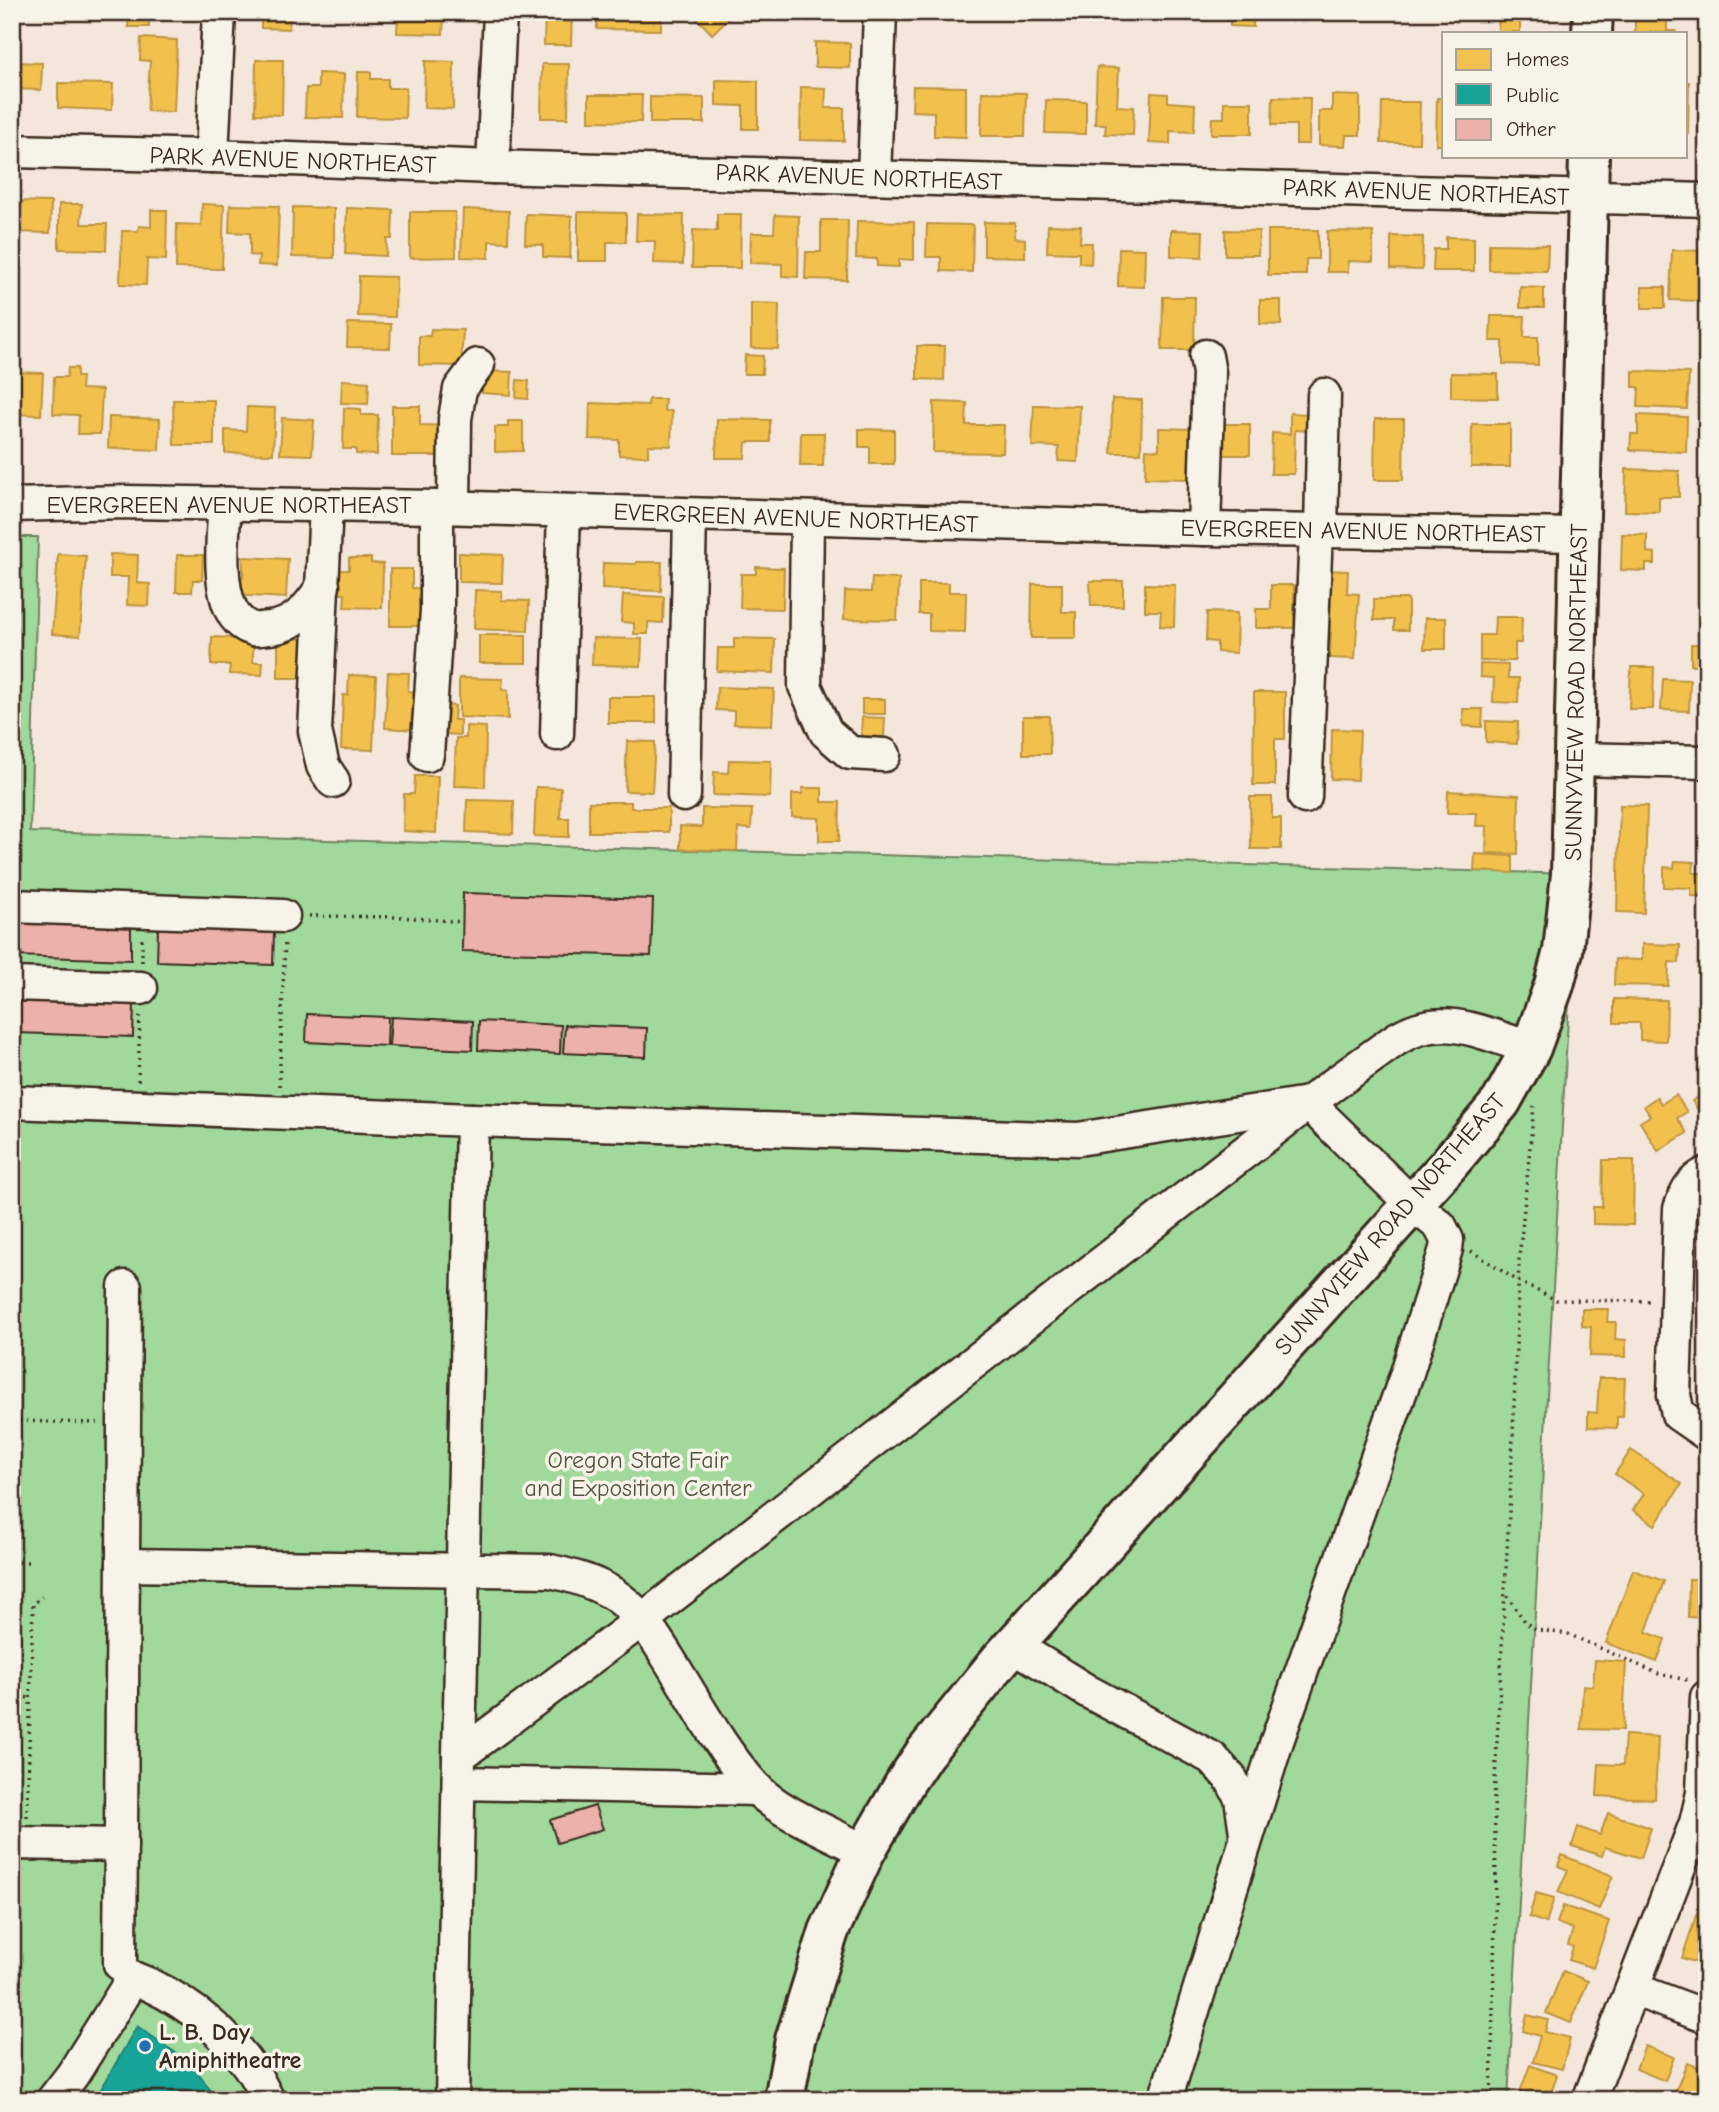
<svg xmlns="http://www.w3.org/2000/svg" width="1719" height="2112" font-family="'Comic Neue',sans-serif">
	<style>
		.green { fill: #a1d99d; stroke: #6e825e; stroke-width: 2 }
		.homes { fill: #f2c14e; stroke: #bb9440; stroke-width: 2 }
		.public { fill: #17a398; stroke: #227f73; stroke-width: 2 }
		.building { fill: #ecb1aa; stroke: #3b2a1e; stroke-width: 2 }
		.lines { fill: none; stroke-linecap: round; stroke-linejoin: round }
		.minor-casing { stroke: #3b2a1e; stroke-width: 37 }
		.major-casing { stroke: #3b2a1e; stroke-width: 44 }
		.path { stroke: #3b2a1e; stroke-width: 3.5; stroke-dasharray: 2 5; stroke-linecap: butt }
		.minor { stroke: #f7f3e8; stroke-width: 32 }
		.major { stroke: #f7f3e8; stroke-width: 38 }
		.poi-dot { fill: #1f6fb2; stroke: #f7f3e8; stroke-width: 2.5 }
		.labels { text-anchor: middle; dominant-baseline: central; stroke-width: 7; stroke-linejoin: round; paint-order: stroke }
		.street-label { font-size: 24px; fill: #3b2a1e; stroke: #f7f3e8 }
		.park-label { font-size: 24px; fill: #54563e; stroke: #f7f3e8 }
		.poi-label { font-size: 24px; font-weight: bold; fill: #3b2a1e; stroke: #f7f3e8; text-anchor: start }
	</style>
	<rect width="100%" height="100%" fill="#f5e6dc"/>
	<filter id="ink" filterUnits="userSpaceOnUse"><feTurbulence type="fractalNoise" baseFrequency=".0143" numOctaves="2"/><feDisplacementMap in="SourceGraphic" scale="14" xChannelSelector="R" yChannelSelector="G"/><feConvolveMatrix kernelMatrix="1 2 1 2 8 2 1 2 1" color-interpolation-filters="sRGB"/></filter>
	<g filter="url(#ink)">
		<polygon class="green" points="12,537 38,537 30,832 1576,874 1508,2100 12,2100"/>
		<g class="homes">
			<polygon points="129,12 159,12 158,18 149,17 149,27 128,27"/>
			<polygon points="261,12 304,12 304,17 290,17 289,29 261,28"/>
			<polygon points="398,12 444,12 443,34 397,33"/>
			<polygon points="545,12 572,12 571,45 544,45"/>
			<polygon points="597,12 661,12 661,30 597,29"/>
			<polygon points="691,12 735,12 712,34"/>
			<polygon points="1230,12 1253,12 1253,27 1230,26"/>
			<polygon points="1630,12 1667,12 1667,31 1676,31 1676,33 1635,32 1635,18 1630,18"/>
			<polygon points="1499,14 1520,14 1520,32 1498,32"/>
			<polygon points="141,38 177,40 174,112 147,111 150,61 140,60"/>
			<polygon points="815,42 850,43 850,68 815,67"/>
			<polygon points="256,60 283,60 282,115 255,114"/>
			<polygon points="425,61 454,62 453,109 424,108"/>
			<polygon points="12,62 42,63 41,90 12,89"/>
			<polygon points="542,64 569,64 568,118 541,118"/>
			<polygon points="1097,67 1119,68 1117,106 1134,107 1133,135 1105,134 1106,124 1095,124"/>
			<polygon points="358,72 371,72 371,79 388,79 388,88 406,88 405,118 357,117"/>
			<polygon points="318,73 344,74 343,118 305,117 306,88 318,88"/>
			<polygon points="716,80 758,81 758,129 743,129 743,106 716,105"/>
			<polygon points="1686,82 1689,82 1688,134 1686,134"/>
			<polygon points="58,83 113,84 112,110 58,108"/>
			<polygon points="913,86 966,87 966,137 934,136 934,112 912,111"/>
			<polygon points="1701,86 1707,86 1707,133 1699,133"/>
			<polygon points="801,87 826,88 825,108 844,108 844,141 800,140"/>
			<polygon points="982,92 1026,93 1025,136 981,136"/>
			<polygon points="1151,93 1168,94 1168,102 1195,104 1194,132 1170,131 1170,144 1149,143"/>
			<polygon points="589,95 642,95 641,122 589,121"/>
			<polygon points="1332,95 1360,96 1360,135 1346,135 1345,146 1319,145 1319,111 1332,111"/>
			<polygon points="650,97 704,98 704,123 650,123"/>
			<polygon points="1273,97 1310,98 1309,144 1296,144 1296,125 1272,125"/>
			<polygon points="1437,98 1444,98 1444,145 1436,145"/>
			<polygon points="1046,100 1086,101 1086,134 1045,133"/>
			<polygon points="1224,102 1252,102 1252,134 1211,134 1212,118 1224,118"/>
			<polygon points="1382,102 1420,102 1419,143 1381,143"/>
			<polygon points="12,201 51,202 50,233 12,232"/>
			<polygon points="59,204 82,204 81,224 107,224 106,250 59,249"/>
			<polygon points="202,204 224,205 222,269 176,268 177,224 201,225"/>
			<polygon points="230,205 279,206 277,266 258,265 259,256 250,255 250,233 229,232"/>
			<polygon points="293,207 334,208 334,258 292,257"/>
			<polygon points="347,208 393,210 392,239 387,239 386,256 345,254"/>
			<polygon points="463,209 509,211 508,242 489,241 489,258 461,257"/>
			<polygon points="151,210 167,210 166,260 147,259 146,285 120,284 122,231 138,231 139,226 151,227"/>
			<polygon points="410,212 455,212 456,257 410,258"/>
			<polygon points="578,212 626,213 626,242 607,242 607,261 578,261"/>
			<polygon points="526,214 572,216 570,258 543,257 543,245 525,244"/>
			<polygon points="637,214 684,215 683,264 654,263 655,241 636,241"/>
			<polygon points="717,214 741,214 740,268 692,268 693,230 717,231"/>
			<polygon points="775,215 799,216 798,277 782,276 782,264 750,263 751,233 774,233"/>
			<polygon points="821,220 848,220 847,280 805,279 806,252 821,252"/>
			<polygon points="857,221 914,222 914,260 899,259 899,267 877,266 877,259 856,258"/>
			<polygon points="984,222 1015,223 1015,238 1025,239 1025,257 984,256"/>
			<polygon points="927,224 973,225 972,272 941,271 941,257 926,257"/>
			<polygon points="1048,225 1081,226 1080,243 1092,243 1091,264 1079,263 1079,253 1047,252"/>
			<polygon points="1171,230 1203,231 1202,257 1171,256"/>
			<polygon points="1225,230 1259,231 1258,255 1225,255"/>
			<polygon points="1268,230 1318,230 1318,259 1306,259 1306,275 1268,275"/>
			<polygon points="1327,231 1373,232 1373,262 1348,261 1348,272 1327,272"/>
			<polygon points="1391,236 1423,237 1422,270 1391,269"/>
			<polygon points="1446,237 1474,238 1474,271 1433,271 1434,249 1446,249"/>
			<polygon points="1489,244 1548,245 1547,271 1489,270"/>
			<polygon points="1119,248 1145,249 1144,287 1118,286"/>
			<polygon points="1672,250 1706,251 1704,301 1670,300"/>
			<polygon points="359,276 396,277 395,317 358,316"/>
			<polygon points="1520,287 1544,288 1544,308 1520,308"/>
			<rect x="1642" y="287" width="23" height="21"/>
			<polygon points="1163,297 1195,297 1194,350 1162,350"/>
			<polygon points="1260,300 1281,300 1281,325 1260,324"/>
			<polygon points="751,303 779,304 778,349 751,348"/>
			<polygon points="1491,316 1525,316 1524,337 1538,337 1538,365 1503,364 1503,341 1490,341"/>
			<polygon points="348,323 391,324 390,348 347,347"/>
			<polygon points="431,329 463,330 461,366 419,365 419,336 430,336"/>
			<polygon points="917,346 945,346 944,380 917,379"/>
			<polygon points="745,355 763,356 762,374 744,374"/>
			<polygon points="68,368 77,368 77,377 82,377 81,389 102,390 100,434 78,434 79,415 53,414 54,377 67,377"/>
			<polygon points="483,371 512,372 511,395 482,393"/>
			<polygon points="1633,371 1689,373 1687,409 1638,407 1639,387 1633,387"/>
			<polygon points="12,372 43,373 41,415 15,414 14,433 12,433"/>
			<polygon points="1451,373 1498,374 1498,398 1451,397"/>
			<polygon points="342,380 369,382 368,404 341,403"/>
			<polygon points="517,380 529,381 528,399 516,398"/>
			<polygon points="649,399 665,399 664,411 672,411 671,446 648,445 648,456 619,455 619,440 589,439 590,403 648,405"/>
			<polygon points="1112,399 1142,400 1141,453 1111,453"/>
			<polygon points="173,400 214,400 214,445 174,445"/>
			<polygon points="934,402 967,403 966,425 1004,425 1003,453 933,452"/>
			<polygon points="1034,405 1080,406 1078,462 1058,461 1059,447 1032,446"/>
			<polygon points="392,406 420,406 420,425 450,426 450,456 392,456"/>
			<polygon points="247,407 275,408 273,454 225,453 225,430 246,431"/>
			<polygon points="344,408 361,409 361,415 378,415 377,455 356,454 356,449 343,449"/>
			<polygon points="1290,413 1309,414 1309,431 1295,430 1294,474 1271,474 1272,433 1290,434"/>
			<polygon points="1638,415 1687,417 1686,452 1630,450 1631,434 1638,434"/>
			<polygon points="109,417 160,419 159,450 108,448"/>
			<polygon points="282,418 314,420 312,455 280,454"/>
			<polygon points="717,419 770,420 770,442 746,442 745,458 716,458"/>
			<polygon points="1375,419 1404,419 1403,480 1374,480"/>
			<polygon points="508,421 523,421 523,451 495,452 495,427 508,427"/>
			<polygon points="1220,424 1250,424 1250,455 1219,455"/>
			<polygon points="1472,424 1510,424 1510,467 1471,467"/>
			<polygon points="1159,428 1192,429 1190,479 1145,478 1146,449 1159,450"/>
			<polygon points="859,429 894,430 894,464 870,464 870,447 859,447"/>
			<polygon points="801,433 824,433 823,466 800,466"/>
			<polygon points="1626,469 1679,471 1679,497 1659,497 1659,512 1625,511"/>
			<polygon points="1622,534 1647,535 1647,552 1655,553 1655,564 1646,564 1646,571 1621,570"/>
			<polygon points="459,553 503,555 502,583 459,582"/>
			<polygon points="58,554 86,556 80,636 52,634"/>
			<polygon points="110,554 138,555 137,583 150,584 149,606 127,605 128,577 110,577"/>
			<polygon points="177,555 203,555 202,580 193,580 192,592 176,592"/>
			<polygon points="243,557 288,559 286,598 230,595 231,577 243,577"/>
			<polygon points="349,558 371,558 371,563 383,564 382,608 344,607 345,594 334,594 335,570 349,570"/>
			<polygon points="636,562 662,562 661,591 602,589 603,563 636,564"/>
			<polygon points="756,567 784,568 783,609 740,608 741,574 756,574"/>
			<polygon points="390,569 412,569 412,588 422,588 422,626 390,626"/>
			<polygon points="1327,570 1348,571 1347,593 1359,594 1355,659 1330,658 1331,633 1327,633"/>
			<polygon points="872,578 899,579 897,620 844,619 845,591 871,592"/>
			<polygon points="1090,581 1123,581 1123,606 1091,606"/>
			<polygon points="919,583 949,583 949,592 966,592 965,632 929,631 929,614 919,614"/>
			<polygon points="1032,584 1062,584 1062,612 1076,612 1076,638 1031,638"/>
			<polygon points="1145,584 1175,585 1174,627 1160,626 1161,611 1145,611"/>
			<polygon points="1271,585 1294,585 1294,628 1256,628 1256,609 1271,609"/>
			<polygon points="475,590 502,591 501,600 529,601 528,631 474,629"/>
			<polygon points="623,595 664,597 663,623 648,622 648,634 634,634 634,623 621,622"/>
			<polygon points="1374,599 1408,599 1408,630 1394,630 1394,620 1374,620"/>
			<polygon points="1207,612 1237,613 1236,653 1217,652 1217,642 1206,641"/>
			<polygon points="1495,617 1522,617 1521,643 1515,643 1515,661 1480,661 1480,635 1494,635"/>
			<polygon points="1425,618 1446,618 1446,649 1424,649"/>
			<rect x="479" y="635" width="47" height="28"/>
			<polygon points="212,637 253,639 253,662 263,662 262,675 229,674 230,665 211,665"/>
			<polygon points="593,638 642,639 641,666 592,665"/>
			<polygon points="734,638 775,639 774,673 717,671 718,648 734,648"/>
			<rect x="278" y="639" width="32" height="39"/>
			<rect x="1691" y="644" width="16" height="21"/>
			<polygon points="1480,664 1508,665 1508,678 1519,678 1518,703 1493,702 1494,678 1480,677"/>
			<polygon points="1631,667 1654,667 1653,709 1629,709"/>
			<polygon points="388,672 409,673 408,691 419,692 418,730 385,728"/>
			<polygon points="349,675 376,676 373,750 341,749 343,695 348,695"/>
			<polygon points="459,678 503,679 502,690 508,690 508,719 459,717"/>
			<polygon points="1663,679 1690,680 1689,711 1661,710"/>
			<polygon points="717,687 774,689 772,725 734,724 734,711 716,710"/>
			<polygon points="1254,692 1285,692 1285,739 1275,739 1275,785 1253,785"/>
			<rect x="608" y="697" width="48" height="26"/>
			<rect x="862" y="699" width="23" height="15"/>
			<polygon points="445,705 455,706 454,720 460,720 460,735 444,734"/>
			<polygon points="1463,709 1483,709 1482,727 1463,726"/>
			<polygon points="1023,716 1049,716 1050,754 1023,754"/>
			<polygon points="862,717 885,718 884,737 861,736"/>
			<polygon points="1486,721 1518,722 1517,744 1486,742"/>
			<polygon points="466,726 486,727 485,787 454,786 456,738 466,738"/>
			<polygon points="1332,729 1360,730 1358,780 1331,779"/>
			<polygon points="627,741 655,742 652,792 625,791"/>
			<polygon points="729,760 771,761 770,797 713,795 714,772 728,773"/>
			<polygon points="415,776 438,776 436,833 403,831 404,794 414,794"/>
			<polygon points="536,787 561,788 560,818 569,818 569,837 534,836"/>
			<polygon points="803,788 822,788 822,802 840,802 839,841 819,841 819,818 792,817 792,794 802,794"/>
			<polygon points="1448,791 1519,795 1518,854 1486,853 1487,826 1476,826 1477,813 1447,813"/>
			<polygon points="1250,797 1272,797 1272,818 1281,818 1281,849 1251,849"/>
			<polygon points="467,800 514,801 513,834 466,832"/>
			<polygon points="589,802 631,802 631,808 669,808 669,832 589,832"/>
			<polygon points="1620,805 1647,806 1644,913 1617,912"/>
			<polygon points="702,808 752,809 751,829 738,828 737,851 680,849 680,826 702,827"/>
			<polygon points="1475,854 1513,856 1513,873 1474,871"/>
			<polygon points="1675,861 1694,862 1693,873 1706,873 1705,897 1691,896 1691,888 1664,887 1664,867 1674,868"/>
			<polygon points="1642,944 1680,945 1679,963 1669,962 1668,986 1614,985 1615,959 1642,960"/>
			<polygon points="1614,999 1667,1000 1666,1041 1640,1040 1640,1023 1614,1023"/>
			<polygon points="1706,1092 1707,1093 1707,1123 1692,1101"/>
			<polygon points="1676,1095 1687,1112 1677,1118 1687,1133 1658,1151 1640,1122 1650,1116 1644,1106 1657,1097 1661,1104"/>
			<polygon points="1603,1160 1634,1160 1633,1225 1593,1224 1593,1207 1602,1207"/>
			<polygon points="1582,1309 1608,1309 1607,1322 1616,1322 1615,1339 1626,1340 1626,1357 1590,1356 1591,1327 1582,1326"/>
			<polygon points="1599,1378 1625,1378 1623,1417 1617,1417 1617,1428 1588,1427 1588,1412 1597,1413"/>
			<polygon points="1631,1450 1682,1484 1655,1525 1633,1510 1644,1494 1615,1474"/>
			<polygon points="1633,1570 1664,1581 1646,1632 1665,1639 1657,1662 1606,1643"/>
			<polygon points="1689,1579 1707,1579 1707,1618 1688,1617"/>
			<polygon points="1595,1660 1626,1662 1623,1730 1581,1729 1583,1685 1593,1686"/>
			<polygon points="1625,1735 1658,1737 1655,1799 1597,1796 1599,1764 1623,1765"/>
			<polygon points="1608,1813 1651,1828 1641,1858 1605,1847 1602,1856 1572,1846 1578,1827 1600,1835"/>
			<polygon points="1562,1855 1613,1876 1599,1909 1558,1892 1568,1870 1558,1866"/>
			<polygon points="1536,1893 1554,1898 1546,1923 1529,1917"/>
			<polygon points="1703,1895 1707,1896 1707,1966 1682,1958"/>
			<polygon points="1563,1906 1609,1921 1593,1968 1569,1960 1573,1947 1568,1945 1573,1929 1557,1923"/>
			<polygon points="1563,1971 1588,1981 1571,2023 1546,2013"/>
			<polygon points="1527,2015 1548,2020 1545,2032 1570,2038 1562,2069 1533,2062 1540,2036 1523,2031"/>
			<polygon points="1645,2046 1674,2057 1665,2081 1636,2069"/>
			<polygon points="1687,2063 1707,2070 1707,2092 1704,2100 1676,2090"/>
			<polygon points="1530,2065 1557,2075 1548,2100 1517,2100"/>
		</g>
		<polygon class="public" points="137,2026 193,2065 217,2100 95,2100"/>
		<g class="building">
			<polygon points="463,893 653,899 651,956 462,951"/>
			<polygon points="15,923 131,927 131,960 15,956"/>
			<polygon points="158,928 274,932 273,965 157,961"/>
			<polygon points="18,1000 134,1004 133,1037 17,1033"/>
			<polygon points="307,1014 388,1017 387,1046 306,1042"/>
			<polygon points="391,1017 473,1021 472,1050 389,1046"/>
			<polygon points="479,1021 561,1025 560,1054 478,1050"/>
			<polygon points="565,1025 647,1028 646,1057 563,1053"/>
			<polygon points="595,1806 603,1829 557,1843 550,1820"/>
		</g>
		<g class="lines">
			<g class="minor-casing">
				<g id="minor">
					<polyline points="12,151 212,156 493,167 1707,200"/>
					<polyline points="212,156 219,12"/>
					<polyline points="493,167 500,12"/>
					<polyline points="874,177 880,12"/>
					<path d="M225 504C223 536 212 618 253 629 258 630 265 628 269 628 295 626 310 606 323 586"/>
					<polyline points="12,505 126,502 437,507 1204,529 1579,535"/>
					<polyline points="326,506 315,731 323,766 333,781"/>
					<polyline points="454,507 455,419 460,389 478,365"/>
					<polyline points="807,519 805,686 826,732 850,753 884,755"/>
					<polyline points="1204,529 1209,373 1206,356"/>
					<polyline points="1321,531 1324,395"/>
					<polyline points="557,734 564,511"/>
					<polyline points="427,755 437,610 437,507"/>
					<polyline points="1573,759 1707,762"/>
					<polyline points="684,795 690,515"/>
					<polyline points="1305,797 1316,531"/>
					<polyline points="12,906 283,916"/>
					<polyline points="12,984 141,988"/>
					<polyline points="12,1102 472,1120 1078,1139 1308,1103 1412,1204 1440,1226 1447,1240 1446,1249 1406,1376 1277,1741 1165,2100"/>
					<path d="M1707 1173C1690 1181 1686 1192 1680 1209L1674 1395 1678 1414 1707 1434"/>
					<path d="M123 1565 550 1571C574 1576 599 1583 619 1598 642 1615 657 1640 672 1664 698 1706 722 1751 755 1787 780 1814 833 1833 865 1852"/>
					<polyline points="1013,1645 1087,1691 1212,1758 1231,1779 1241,1798 1246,1833"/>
					<path d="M459 1756 642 1620 1308 1103 1395 1040C1442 1009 1482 1034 1531 1048"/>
					<polyline points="459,1783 757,1789"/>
					<polyline points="12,1843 121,1845"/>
					<polyline points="120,1964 125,1287"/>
					<polyline points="1633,1989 1707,2017"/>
					<path d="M53 2100 73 2074 133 1978C177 1994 222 2028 249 2066 257 2077 262 2089 268 2100"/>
					<polyline points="452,2100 472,1120"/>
					<polyline points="1589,2100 1696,1823 1703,1793 1707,1697"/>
				</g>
			</g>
			<g class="major-casing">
				<g id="major">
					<polyline points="1592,33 1593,12"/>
					<polyline points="784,2100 795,2040 829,1931 865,1852 906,1781 924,1754 1000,1660 1448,1165 1501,1102 1531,1048 1554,985 1563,951 1571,874 1589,156"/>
				</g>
			</g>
			<g class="path">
				<polyline points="309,916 401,917 463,922"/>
				<polyline points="142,962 142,935"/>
				<polyline points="138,1081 140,1012"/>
				<polyline points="279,1086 285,940"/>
				<polyline points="1471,1251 1518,1281 1556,1300 1653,1301"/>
				<polyline points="12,1421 98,1423"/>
				<polyline points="12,1562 30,1562"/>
				<polyline points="1507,1596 1526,1623 1537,1630 1568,1634 1659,1674 1687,1680"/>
				<polyline points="12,1696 30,1698"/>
				<polyline points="27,1817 33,1604 42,1597"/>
				<polyline points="1491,2100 1496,1874 1494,1800 1513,1436 1519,1260 1534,1106"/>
			</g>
			<use href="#minor" class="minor"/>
			<use href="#major" class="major"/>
		</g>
	</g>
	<circle class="poi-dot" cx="145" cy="2046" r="7"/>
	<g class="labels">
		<g class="street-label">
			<text transform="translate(293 160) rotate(2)">PARK AVENUE NORTHEAST</text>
			<text transform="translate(859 177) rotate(2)">PARK AVENUE NORTHEAST</text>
			<text transform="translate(1426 192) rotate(2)">PARK AVENUE NORTHEAST</text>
			<text x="229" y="505">EVERGREEN AVENUE NORTHEAST</text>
			<text transform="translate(796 518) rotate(2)">EVERGREEN AVENUE NORTHEAST</text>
			<text transform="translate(1363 531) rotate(1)">EVERGREEN AVENUE NORTHEAST</text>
			<text transform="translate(1576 692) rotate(-89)">SUNNYVIEW ROAD NORTHEAST</text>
			<text transform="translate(1390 1224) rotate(-49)">SUNNYVIEW ROAD NORTHEAST</text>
		</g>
		<g class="park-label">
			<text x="638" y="1460">Oregon State Fair<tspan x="638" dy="28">and Exposition Center</tspan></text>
		</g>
		<g class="poi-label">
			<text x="159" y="2032">L. B. Day<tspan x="159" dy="28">Amiphitheatre</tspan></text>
		</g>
	</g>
	<rect width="1719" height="2112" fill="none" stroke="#f7f3e8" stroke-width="42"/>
	<rect x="21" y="21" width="1677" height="2070" fill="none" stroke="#3b2a1e" stroke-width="2.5" filter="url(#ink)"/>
	<rect x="1442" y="32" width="245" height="126" fill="#f7f3e8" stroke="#aca397" stroke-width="2"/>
	<rect x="1456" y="49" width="35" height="21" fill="#f2c14e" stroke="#aca397" stroke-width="2"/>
	<text x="1506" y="66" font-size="21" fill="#3b2a1e">Homes</text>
	<rect x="1456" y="84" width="35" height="21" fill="#17a398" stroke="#aca397" stroke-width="2"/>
	<text x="1506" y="102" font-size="21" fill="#3b2a1e">Public</text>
	<rect x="1456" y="119" width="35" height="21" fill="#ecb1aa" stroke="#aca397" stroke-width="2"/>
	<text x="1506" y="136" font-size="21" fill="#3b2a1e">Other</text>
</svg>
